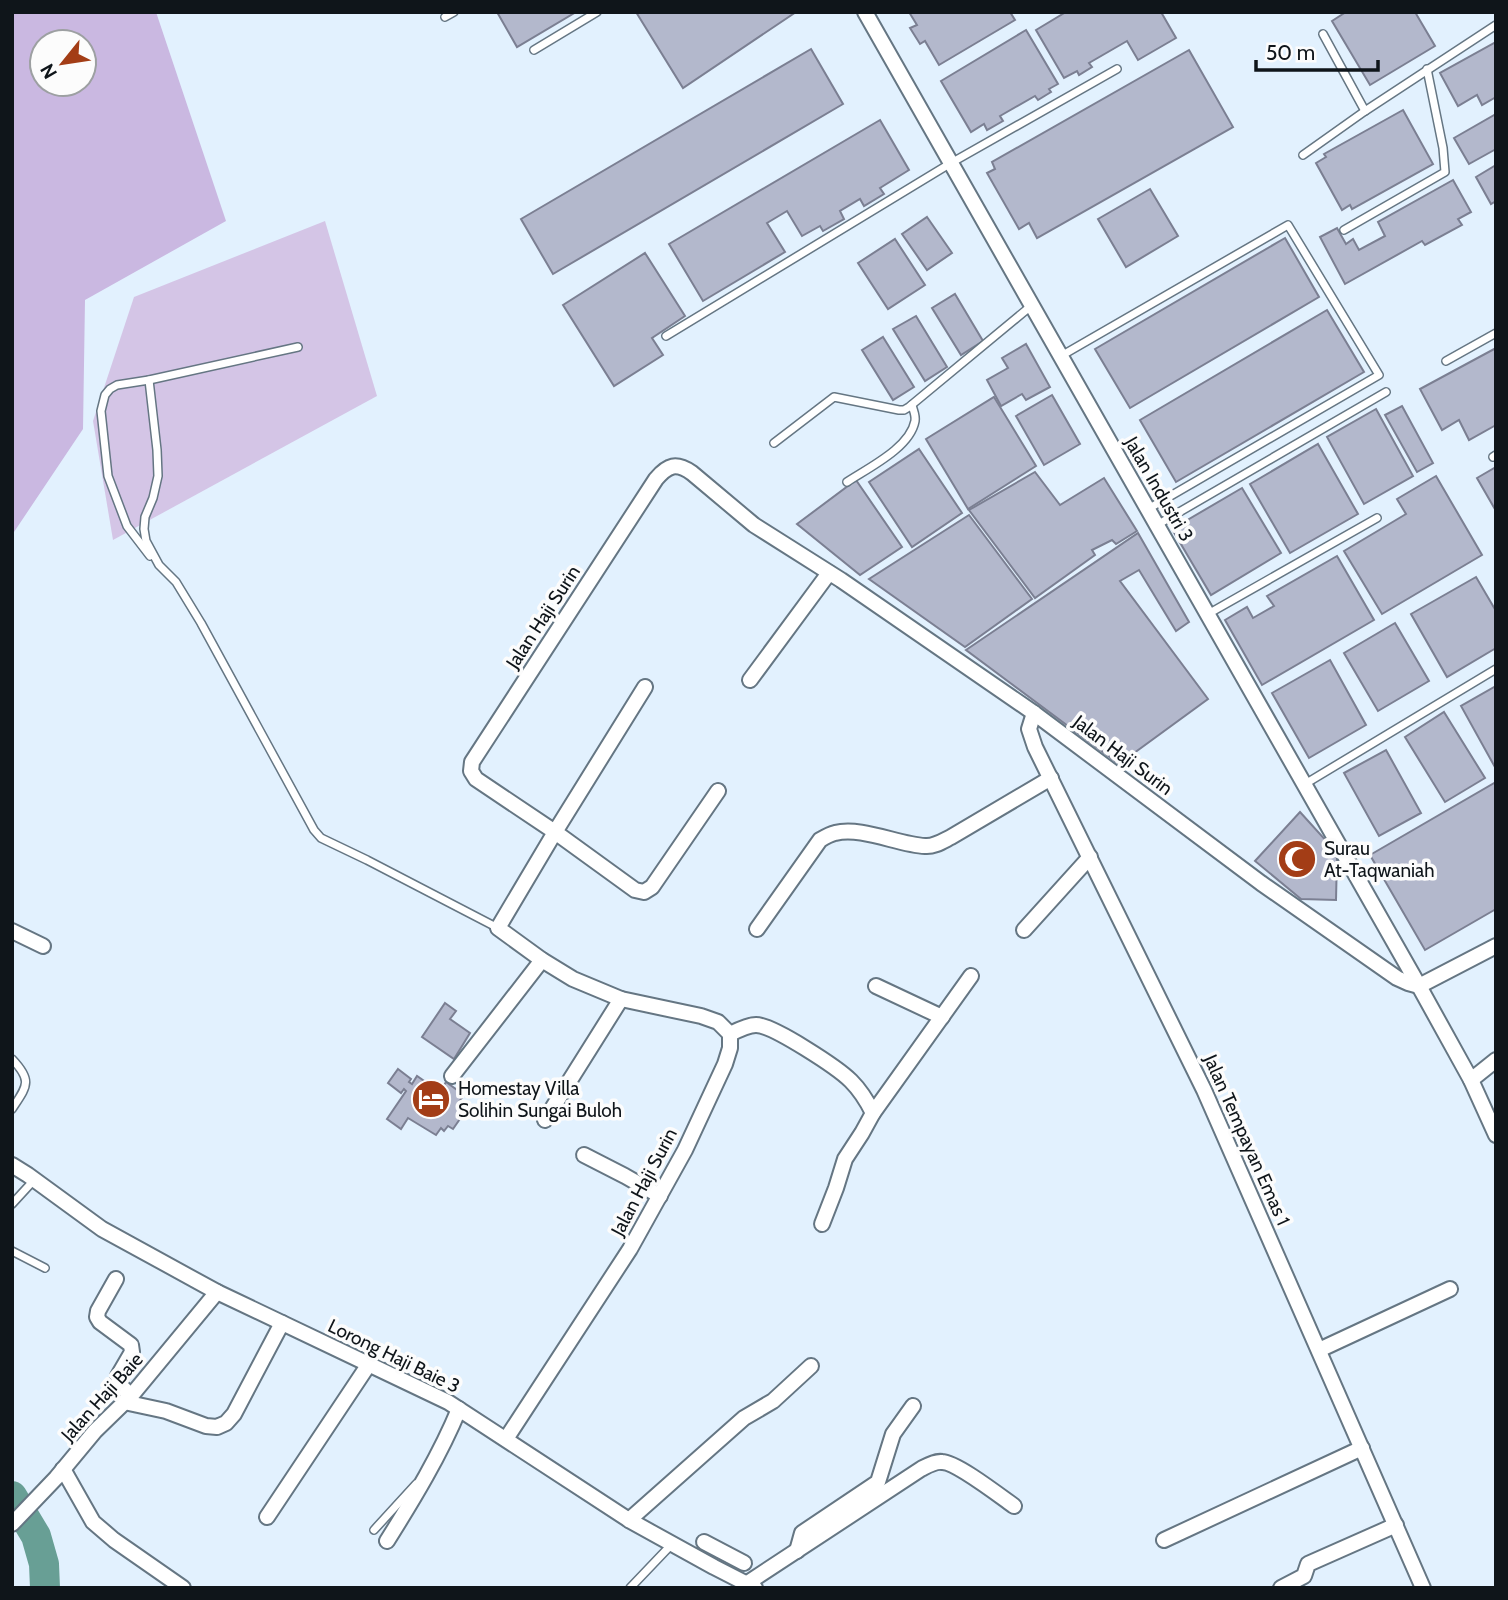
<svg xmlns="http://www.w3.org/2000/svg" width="1508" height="1600" font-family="Cabin,sans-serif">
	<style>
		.green { fill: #d4c5e6 }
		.forest { fill: #cab8e1; fill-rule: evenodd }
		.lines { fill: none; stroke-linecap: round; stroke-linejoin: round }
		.river { stroke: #689f95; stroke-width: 30 }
		.building { fill: #b3b8cc; stroke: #7b7f92; stroke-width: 2 }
		.lane-casing { stroke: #657683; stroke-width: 10 }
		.street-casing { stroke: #657683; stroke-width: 18 }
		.lane { stroke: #fff; stroke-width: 7 }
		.street { stroke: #fff; stroke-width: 14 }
		.labels { text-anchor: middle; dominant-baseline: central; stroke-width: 7; stroke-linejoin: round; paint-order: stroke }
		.street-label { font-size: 19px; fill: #0f151a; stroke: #fcfcfc }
		.poi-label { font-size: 19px; fill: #0f151a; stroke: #fcfcfc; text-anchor: start }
	</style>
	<rect width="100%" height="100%" fill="#e2f1fe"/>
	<polygon class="green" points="325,221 377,396 113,540 93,421 134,297"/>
	<path class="forest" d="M12 12H156L226 221 85 300 83 429 12 535ZM42 42H84V84H42Z"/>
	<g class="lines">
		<polyline class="river" points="12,1496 36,1536 44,1564 45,1588"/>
	</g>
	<g class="building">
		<polygon points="497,12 576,12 517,47"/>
		<polygon points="636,12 796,12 683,88"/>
		<polygon points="909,12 1010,12 1015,20 939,65 925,41 920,44 910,28 917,25"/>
		<polygon points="1066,12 1161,12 1176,38 1138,60 1127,41 1089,63 1092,67 1079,75 1077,71 1064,78 1036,30"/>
		<polygon points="1346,12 1415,12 1435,46 1370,85 1332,21"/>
		<polygon points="1026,30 1058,84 1049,89 1051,92 1038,100 1035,96 1000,116 1003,121 987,130 984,124 971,132 941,81"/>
		<polygon points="1496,42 1496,97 1482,105 1477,95 1458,106 1440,73"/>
		<polygon points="811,49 843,104 553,274 521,219"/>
		<polygon points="1189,50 1233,127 1037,238 1029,223 1019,229 987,173 995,169 992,162"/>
		<polygon points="1403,110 1433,164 1352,209 1350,205 1342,210 1316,163 1326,157 1324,154"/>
		<polygon points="1496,114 1496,149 1469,164 1454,138"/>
		<polygon points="880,120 909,170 880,188 884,194 864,206 860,199 840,211 844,219 823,231 820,226 802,236 787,211 767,223 785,252 703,301 669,244"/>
		<polygon points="1496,165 1496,201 1491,204 1476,177"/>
		<polygon points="1453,180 1471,212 1458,219 1462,225 1425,245 1422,241 1345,284 1320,237 1337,228 1346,244 1353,239 1359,250 1385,236 1378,222"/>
		<polygon points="1150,189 1178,236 1126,267 1098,219"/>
		<polygon points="927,217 952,253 927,270 902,234"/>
		<polygon points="1285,238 1319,297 1130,408 1095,349"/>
		<polygon points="895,239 925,285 888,309 858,263"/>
		<polygon points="645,253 685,316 652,338 663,355 614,386 563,305"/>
		<polygon points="955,294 983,341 961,355 932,308"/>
		<polygon points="1327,310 1364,372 1176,482 1140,420"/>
		<polygon points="916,316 947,367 925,381 893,329"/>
		<polygon points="883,337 914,387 893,400 862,350"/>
		<polygon points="1026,344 1050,387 1026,400 1022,394 1001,406 987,380 1008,368 1002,358"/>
		<polygon points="1496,348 1496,425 1469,440 1459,420 1442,430 1420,389"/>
		<polygon points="1052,395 1080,444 1044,465 1016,416"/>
		<polygon points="994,397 1036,466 968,509 926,439"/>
		<polygon points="1402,406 1433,463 1417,472 1385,415"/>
		<polygon points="1376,409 1413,476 1364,504 1327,437"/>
		<polygon points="1318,444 1358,514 1290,553 1250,484"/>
		<polygon points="919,449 962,513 912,547 869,482"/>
		<polygon points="1496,467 1496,511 1477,478"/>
		<polygon points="1035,472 1060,505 1104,478 1137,531 1116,544 1112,540 1092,550 1095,555 1035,598 969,510"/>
		<polygon points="1436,476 1482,555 1382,614 1344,551 1406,514 1397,499"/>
		<polygon points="856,480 902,547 860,575 797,524"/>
		<polygon points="1242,488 1281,553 1211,595 1172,529"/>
		<polygon points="969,515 1032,599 965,647 869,579"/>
		<polygon points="1138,533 1189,622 1176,631 1139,570 1120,581 1208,699 1119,764 966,650"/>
		<polygon points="1337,556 1374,620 1262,685 1225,620 1247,607 1253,618 1274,606 1267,596"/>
		<polygon points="1476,577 1496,611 1496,648 1447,677 1411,614"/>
		<polygon points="1395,623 1429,681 1378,711 1344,653"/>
		<polygon points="1330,660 1366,725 1309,758 1272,693"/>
		<polygon points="1496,686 1496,769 1461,706"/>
		<polygon points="1444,712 1485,778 1445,802 1405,737"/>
		<polygon points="1386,750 1421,813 1379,836 1344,773"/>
		<polygon points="1496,782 1496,909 1425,950 1370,855"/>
		<polygon points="1300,812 1330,845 1337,856 1336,900 1301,899 1255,861"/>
		<polygon points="445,1003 456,1011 450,1019 470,1033 454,1059 422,1037"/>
		<polygon points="398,1069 411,1079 409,1082 412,1084 417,1076 440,1092 446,1082 464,1095 458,1103 462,1106 459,1110 464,1113 453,1129 448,1126 444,1131 441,1128 436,1135 408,1118 401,1129 387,1119 406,1091 404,1089 401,1093 388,1083"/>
	</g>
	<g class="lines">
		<g class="lane-casing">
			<g id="lane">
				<polyline points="445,17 454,12"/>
				<polyline points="1323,34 1365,111"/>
				<polyline points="534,50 597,12"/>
				<polyline points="1303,155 1365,111 1496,25"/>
				<polyline points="1344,230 1445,172 1443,148 1427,69"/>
				<polyline points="666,336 951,163 1117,69"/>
				<polyline points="1061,356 1288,225 1379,375 1148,509"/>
				<polyline points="1446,361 1496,333"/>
				<polyline points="149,380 157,450 158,476 153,498 145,517 144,529 146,541 159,565 176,582 201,623 314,830 321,838 367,860 498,928"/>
				<polyline points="774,443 834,397 899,410 904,410 909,407 1031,306"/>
				<polyline points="1493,457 1496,455"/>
				<path d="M847 482C868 468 910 448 915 421 916 415 913 410 912 405"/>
				<polyline points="1157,525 1386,392"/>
				<polyline points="150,556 127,526 108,476 101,411 105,395 110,389 117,385 149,380 298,347"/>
				<polyline points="1208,614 1377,518"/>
				<polyline points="1305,784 1496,669"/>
				<path d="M12 1059C33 1081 27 1086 12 1109"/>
				<polyline points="12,1204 35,1179"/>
				<polyline points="12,1251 45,1268"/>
				<polyline points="374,1530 416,1484"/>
				<polyline points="630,1588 672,1544"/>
			</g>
		</g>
		<g class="street-casing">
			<g id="street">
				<polyline points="865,12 1419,986 1471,1080 1496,1135"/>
				<polyline points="750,680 829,573"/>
				<polyline points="645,687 555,832 635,890 644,892 652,887 718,791"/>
				<polyline points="1034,713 1029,729 1035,747 1204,1090 1423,1588"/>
				<path d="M757 929 820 840C825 837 830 834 835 833 861 826 899 845 925 846 934 847 943 841 951 837L1051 778"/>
				<polyline points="1024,930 1090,857"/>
				<polyline points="12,931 43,946"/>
				<polyline points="876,986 942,1017"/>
				<polyline points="1419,986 1496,946"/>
				<path d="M730 1034C738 1030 748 1025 756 1025 773 1025 838 1068 851 1081 860 1090 867 1101 873 1113L971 976"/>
				<polyline points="452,1076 542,960"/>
				<polyline points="1471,1080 1496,1060"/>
				<polyline points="545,1120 621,999"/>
				<polyline points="584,1155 625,1176 660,1196"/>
				<polyline points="12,1165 28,1175 102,1229 217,1292 448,1402 629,1520 714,1567 755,1588"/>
				<polyline points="822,1224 836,1188 845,1159 862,1133 873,1113"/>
				<polyline points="116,1279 98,1311 97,1317 100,1322 131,1345 132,1352 118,1376 120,1385 131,1396"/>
				<polyline points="1319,1350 1450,1289"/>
				<polyline points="124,1402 166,1411 206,1426 217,1427 226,1423 234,1414 282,1323"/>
				<path d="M506 1439 630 1249 685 1150 725 1064 730 1048V1034L718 1022 701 1016 621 999 573 979 542 960 498 928 555 832 476 779 471 771 472 762 656 479C668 465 676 462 692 473L754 525 841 580 1034 713 1261 883 1397 978 1408 983 1419 986"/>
				<polyline points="63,1469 93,1522 114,1540 183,1588"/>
				<polyline points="267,1517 369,1364"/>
				<polyline points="629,1520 744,1418 773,1401 811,1366"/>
				<polyline points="12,1524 56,1478 95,1431 131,1396 217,1292"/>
				<polyline points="1164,1540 1362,1448"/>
				<path d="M387 1541C414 1498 440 1455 459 1409"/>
				<polyline points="704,1542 744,1563"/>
				<polyline points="797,1551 802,1533 878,1482 893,1434 913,1406"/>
				<path d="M746 1584 921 1469C927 1466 935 1461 942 1462 956 1462 1000 1496 1014 1506"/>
				<polyline points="1281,1588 1304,1576 1308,1564 1396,1525"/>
			</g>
		</g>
		<use href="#lane" class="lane"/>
		<use href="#street" class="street"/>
	</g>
	<defs>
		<g id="mosque-disc" transform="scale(2.0125)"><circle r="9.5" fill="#a33d16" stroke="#fcfcfc"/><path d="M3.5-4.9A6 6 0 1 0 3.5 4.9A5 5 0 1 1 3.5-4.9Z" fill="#fff"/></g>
		<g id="hotel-disc" transform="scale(2.0125)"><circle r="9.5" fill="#a33d16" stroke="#fcfcfc"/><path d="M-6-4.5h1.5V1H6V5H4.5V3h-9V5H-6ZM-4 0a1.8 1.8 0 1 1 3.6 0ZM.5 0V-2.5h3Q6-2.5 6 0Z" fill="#fff"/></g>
	</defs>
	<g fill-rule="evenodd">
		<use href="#mosque-disc" x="1297" y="859"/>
		<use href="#hotel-disc" x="431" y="1099"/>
	</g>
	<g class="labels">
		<g class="street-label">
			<text transform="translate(1159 489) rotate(60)">Jalan Industri 3</text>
			<text transform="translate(543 617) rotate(-57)">Jalan Haji Surin</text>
			<text transform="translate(1123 755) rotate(37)">Jalan Haji Surin</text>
			<text transform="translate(1247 1140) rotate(66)">Jalan Tempayan Emas 1</text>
			<text transform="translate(644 1182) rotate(-62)">Jalan Haji Surin</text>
			<text transform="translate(394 1356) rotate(26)">Lorong Haji Baie 3</text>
			<text transform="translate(102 1397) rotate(-48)">Jalan Haji Baie</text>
		</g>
		<g class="poi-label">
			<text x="1324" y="848">Surau<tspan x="1324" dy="22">At-Taqwaniah</tspan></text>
			<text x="458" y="1088">Homestay Villa<tspan x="458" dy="22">Solihin Sungai Buloh</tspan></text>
		</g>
	</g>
	<rect width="1508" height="1600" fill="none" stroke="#0f151a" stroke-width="28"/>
	<g transform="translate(63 63) rotate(240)"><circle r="33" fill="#fcfcfc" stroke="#9da0a2" stroke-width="2"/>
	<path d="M0-5L12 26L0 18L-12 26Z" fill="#a33d16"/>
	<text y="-10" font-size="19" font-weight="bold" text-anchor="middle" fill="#0f151a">N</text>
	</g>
	<path d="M1256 60v10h122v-10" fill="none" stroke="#0f151a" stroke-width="3.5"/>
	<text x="1266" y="60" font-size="21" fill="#0f151a" stroke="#fcfcfc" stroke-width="5" paint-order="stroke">50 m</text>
</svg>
